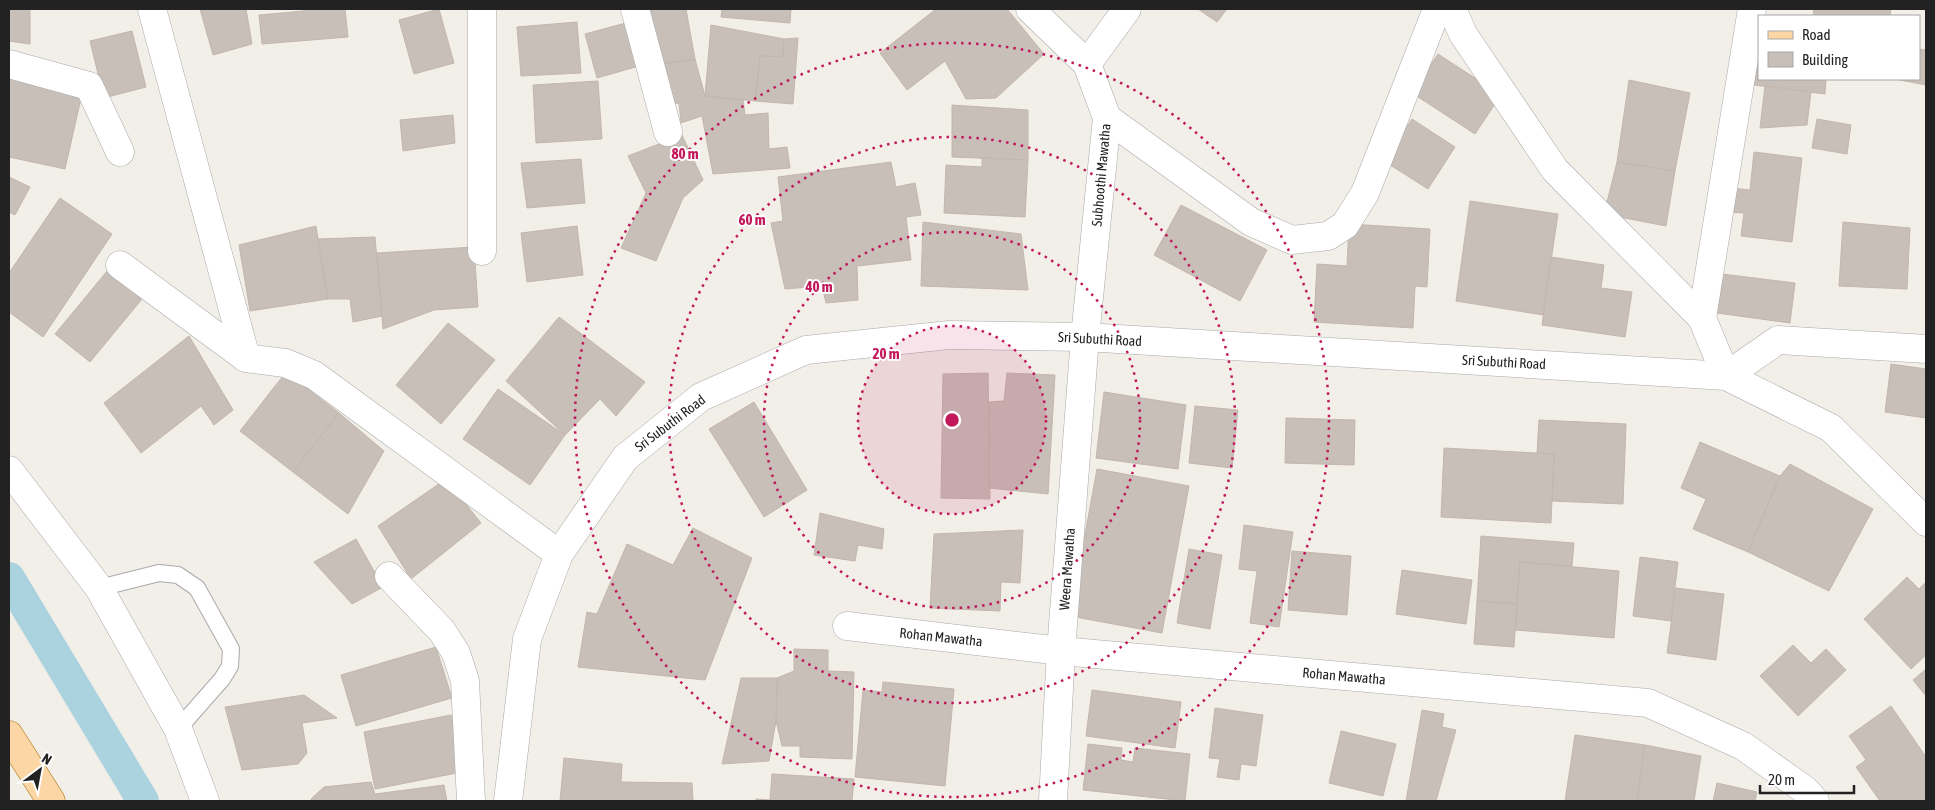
<svg xmlns="http://www.w3.org/2000/svg" width="1935" height="810" font-family="'Asap Condensed',sans-serif">
	<style>
		.lines { fill: none; stroke-linecap: round; stroke-linejoin: round }
		.canal { stroke: #aad3df; stroke-width: 32 }
		.building { fill: #c7bfb8; stroke: #c4b6ab }
		.service-casing { stroke: #a9a9a9; stroke-width: 18 }
		.minor-casing { stroke: #a9a9a9; stroke-width: 29 }
		.primary-casing { stroke: #a06b00; stroke-width: 29 }
		.service { stroke: #fff; stroke-width: 16 }
		.minor { stroke: #fff; stroke-width: 28 }
		.primary { stroke: #fcd6a4; stroke-width: 28 }
		.ring { fill: none; stroke: #c2185b; stroke-width: 2.5; stroke-dasharray: 2.5 5 }
		.labels { text-anchor: middle; dominant-baseline: central; stroke-width: 4; stroke-linejoin: round; paint-order: stroke }
		.street-label { font-size: 14px; fill: #222; stroke: #fff }
		.centre { fill: #c2185b; stroke: #fff; stroke-width: 2.5 }
		.ring-label { font-size: 15px; text-anchor: middle; font-weight: bold; fill: #c2185b; stroke: #fff; stroke-width: 4; stroke-linejoin: round; paint-order: stroke }
	</style>
	<rect width="100%" height="100%" fill="#f2efe9"/>
	<g class="lines">
		<polyline class="canal" points="9,578 143,801"/>
	</g>
	<g class="building">
		<polygon points="9,9 30,9 30,44 9,41"/>
		<polygon points="200,9 246,9 252,44 213,55"/>
		<polygon points="303,9 345,9 348,37 262,44 259,15 304,11"/>
		<polygon points="439,9 454,63 414,74 399,20"/>
		<polygon points="644,9 686,9 695,59 653,65"/>
		<polygon points="722,9 791,9 790,23 721,17"/>
		<polygon points="936,9 1007,9 1044,54 996,98 966,99 945,61 907,90 880,53"/>
		<polygon points="1198,9 1227,9 1217,22"/>
		<polygon points="1814,9 1891,9 1890,16 1813,16"/>
		<polygon points="633,21 646,64 597,78 585,34"/>
		<polygon points="577,22 581,73 521,76 517,27"/>
		<polygon points="711,25 784,39 783,57 760,56 755,101 705,96"/>
		<polygon points="132,31 146,87 104,98 90,41"/>
		<polygon points="798,38 793,104 755,101 760,56 783,57 784,39"/>
		<polygon points="1919,49 1926,50 1926,85 1895,79 1919,79"/>
		<polygon points="1438,54 1501,95 1475,134 1412,93"/>
		<polygon points="1757,56 1759,79 1826,79 1825,94 1754,85"/>
		<polygon points="695,59 705,96 743,100 745,115 768,113 769,149 787,147 790,168 713,174 702,116 681,123 679,103 669,104 662,64"/>
		<polygon points="9,78 82,94 65,169 9,157"/>
		<polygon points="1629,80 1690,93 1675,171 1617,162"/>
		<polygon points="598,81 602,139 536,143 533,85"/>
		<polygon points="1765,86 1811,92 1807,125 1760,128"/>
		<polygon points="952,105 1028,110 1028,160 952,157"/>
		<polygon points="453,115 455,143 403,151 400,120"/>
		<polygon points="1412,119 1455,147 1428,189 1384,161"/>
		<polygon points="1817,119 1851,125 1847,154 1812,148"/>
		<polygon points="682,135 703,180 683,198 656,261 621,248 646,193 628,156"/>
		<polygon points="1754,152 1802,158 1792,242 1741,236 1744,213 1728,212 1731,188 1750,190"/>
		<polygon points="982,158 1028,160 1025,217 944,213 946,165 982,167"/>
		<polygon points="581,159 585,203 527,208 521,163"/>
		<polygon points="891,162 896,187 915,183 921,215 906,217 911,260 857,266 858,300 826,303 822,286 785,289 771,223 783,221 778,177"/>
		<polygon points="1617,162 1675,171 1666,226 1604,214"/>
		<polygon points="9,177 30,187 15,215 9,212"/>
		<polygon points="60,198 112,234 43,337 9,312 9,273"/>
		<polygon points="1470,201 1558,214 1543,315 1456,301"/>
		<polygon points="1181,205 1267,250 1240,301 1154,255"/>
		<polygon points="923,222 1021,234 1028,290 921,286"/>
		<polygon points="1843,222 1910,228 1907,289 1839,286"/>
		<polygon points="1349,224 1430,229 1427,287 1415,286 1413,328 1314,322 1317,264 1347,266"/>
		<polygon points="316,226 328,299 250,311 239,245"/>
		<polygon points="577,226 583,275 527,282 521,233"/>
		<polygon points="375,237 382,316 353,322 350,299 328,299 318,239"/>
		<polygon points="474,247 478,307 434,310 383,329 377,253"/>
		<polygon points="1551,257 1604,265 1601,288 1632,292 1625,337 1542,325"/>
		<polygon points="108,270 142,299 90,362 55,334"/>
		<polygon points="1722,274 1795,283 1790,323 1717,313"/>
		<polygon points="559,317 645,382 616,416 600,399 565,435 506,381"/>
		<polygon points="448,323 495,360 441,424 396,385"/>
		<polygon points="189,336 233,410 214,425 201,406 141,453 104,403"/>
		<polygon points="1891,364 1926,369 1926,418 1885,412"/>
		<polygon points="286,372 339,413 293,472 240,431"/>
		<polygon points="988,373 990,499 941,498 943,374"/>
		<polygon points="1007,373 1055,375 1048,494 989,488 989,402 1004,401"/>
		<polygon points="498,389 565,435 530,485 463,439"/>
		<polygon points="1104,392 1186,405 1178,469 1096,458"/>
		<polygon points="754,402 807,490 764,517 709,429"/>
		<polygon points="1195,406 1238,410 1232,468 1189,463"/>
		<polygon points="339,413 384,451 348,514 293,472"/>
		<polygon points="1286,418 1355,420 1354,465 1285,463"/>
		<polygon points="1539,420 1626,424 1623,504 1552,501 1554,454 1537,453"/>
		<polygon points="1700,442 1780,476 1748,552 1693,529 1706,499 1681,488"/>
		<polygon points="1444,448 1554,454 1551,523 1441,517"/>
		<polygon points="1790,464 1873,509 1829,591 1748,552 1780,476"/>
		<polygon points="1097,469 1189,486 1162,633 1070,616"/>
		<polygon points="446,479 481,523 411,579 378,526"/>
		<polygon points="820,513 884,529 882,549 858,545 855,561 814,555"/>
		<polygon points="1244,525 1293,532 1279,627 1250,623 1257,571 1239,569"/>
		<polygon points="693,528 752,558 705,680 578,667 587,612 597,614 627,544 673,565"/>
		<polygon points="1023,530 1020,583 1001,582 1000,611 930,608 934,534"/>
		<polygon points="1481,536 1574,543 1572,566 1520,562 1517,604 1477,601"/>
		<polygon points="356,539 383,587 352,604 314,562"/>
		<polygon points="1189,549 1222,555 1210,629 1177,623"/>
		<polygon points="1292,551 1351,556 1347,615 1288,610"/>
		<polygon points="1640,557 1678,562 1671,621 1633,616"/>
		<polygon points="1520,562 1619,571 1614,638 1515,630"/>
		<polygon points="1402,570 1472,580 1466,624 1396,614"/>
		<polygon points="1907,577 1919,589 1926,582 1926,655 1911,669 1864,619"/>
		<polygon points="1676,588 1724,594 1716,660 1667,653"/>
		<polygon points="1477,601 1517,604 1514,647 1474,644"/>
		<polygon points="1793,645 1811,663 1826,649 1846,670 1798,716 1760,676"/>
		<polygon points="436,647 452,698 356,726 341,675"/>
		<polygon points="794,649 828,650 828,671 854,672 852,759 800,757 800,746 782,746 776,721 777,678 794,671"/>
		<polygon points="1926,669 1926,696 1913,680"/>
		<polygon points="741,678 777,678 776,721 769,761 722,764"/>
		<polygon points="883,682 954,689 945,786 855,777 863,690 882,692"/>
		<polygon points="1092,690 1181,702 1175,748 1086,736"/>
		<polygon points="304,695 337,718 302,723 307,753 298,764 242,770 225,707"/>
		<polygon points="1891,706 1926,757 1926,801 1880,801 1856,767 1866,760 1849,736"/>
		<polygon points="1215,708 1263,715 1256,766 1241,764 1239,780 1217,777 1220,759 1209,758"/>
		<polygon points="1422,710 1444,714 1442,727 1456,730 1436,801 1406,801"/>
		<polygon points="451,715 462,772 375,789 364,732"/>
		<polygon points="1341,731 1396,744 1383,796 1329,783"/>
		<polygon points="1575,735 1645,745 1637,801 1565,801"/>
		<polygon points="1088,744 1122,748 1121,760 1133,762 1135,748 1190,754 1185,801 1083,790"/>
		<polygon points="1645,745 1701,756 1694,801 1637,801"/>
		<polygon points="564,758 622,764 621,782 692,783 693,801 560,801"/>
		<polygon points="772,774 854,779 852,801 756,801 756,799 770,800"/>
		<polygon points="371,782 375,794 444,785 447,801 311,801 311,799 324,787"/>
		<polygon points="1717,783 1757,792 1755,801 1713,801"/>
	</g>
	<g class="lines">
		<g class="service-casing">
			<polyline id="service" points="99,588 159,573 178,575 197,588 231,649 230,666 222,679 178,729"/>
		</g>
		<g class="minor-casing">
			<g id="minor">
				<polyline points="152,9 246,358 285,363 314,375 559,554"/>
				<polyline points="482,9 482,251"/>
				<polyline points="635,9 668,132"/>
				<polyline points="1030,9 1087,64 1107,118 1085,337 1061,651 1053,801"/>
				<polyline points="1452,9 1463,34 1555,170 1702,318 1726,376 1778,340 1926,349"/>
				<polyline points="9,64 89,86 120,152"/>
				<polyline points="1087,64 1127,9"/>
				<polyline points="1107,118 1251,222 1292,240 1328,236 1345,225 1365,193 1437,9"/>
				<polyline points="120,265 246,358"/>
				<polyline points="1702,318 1752,9"/>
				<polyline points="9,470 99,588 178,729 205,801"/>
				<polyline points="389,576 442,631 456,653 465,681 471,801"/>
				<polyline points="847,626 1061,651 1648,703 1743,746 1805,790 1815,801"/>
				<polyline points="508,801 527,639 559,554 625,458 701,397 806,350 949,335 1085,337 1726,376 1831,428 1926,522"/>
			</g>
		</g>
		<g class="primary-casing">
			<polyline id="primary" points="9,735 51,801"/>
		</g>
		<use href="#service" class="service"/>
		<use href="#minor" class="minor"/>
		<use href="#primary" class="primary"/>
	</g>
	<circle cx="952" cy="420" r="94" fill="#c2185b" fill-opacity=".12"/>
	<g class="ring">
		<circle cx="952" cy="420" r="94"/>
		<circle cx="952" cy="420" r="188"/>
		<circle cx="952" cy="420" r="283"/>
		<circle cx="952" cy="420" r="377"/>
	</g>
	<g class="labels">
		<g class="street-label">
			<text transform="translate(1101 175) rotate(-85)">Subhoothi Mawatha</text>
			<text transform="translate(1100 339) rotate(3)">Sri Subuthi Road</text>
			<text transform="translate(1504 362) rotate(3)">Sri Subuthi Road</text>
			<text transform="translate(670 423) rotate(-37)">Sri Subuthi Road</text>
			<text transform="translate(1067 569) rotate(-86)">Weera Mawatha</text>
			<text transform="translate(941 637) rotate(6)">Rohan Mawatha</text>
			<text transform="translate(1344 676) rotate(5)">Rohan Mawatha</text>
		</g>
	</g>
	<circle cx="952" cy="420" r="8" class="centre"/>
	<g class="ring-label">
		<text x="685" y="159">80 m</text>
		<text x="752" y="225">60 m</text>
		<text x="819" y="292">40 m</text>
		<text x="886" y="359">20 m</text>
	</g>
	<rect width="1935" height="810" fill="none" stroke="#222222" stroke-width="20"/>
	<rect x="1758" y="15" width="162" height="65" fill="#ffffff" stroke="#a7a7a7"/>
	<rect x="1768" y="31" width="25" height="8" fill="#fcd6a4" stroke="#a7a7a7"/>
	<text x="1802" y="40" font-size="15" fill="#222222">Road</text>
	<rect x="1768" y="52" width="25" height="15" fill="#c7bfb8" stroke="#a7a7a7"/>
	<text x="1802" y="65" font-size="15" fill="#222222">Building</text>
	<g transform="translate(40 770) rotate(32)" stroke="#ffffff" stroke-width="4" paint-order="stroke">
	<path d="M0-4L9 19L0 12L-9 19Z" fill="#222222"/>
	<text y="-8" font-size="14" font-weight="bold" text-anchor="middle" fill="#222222">N</text>
	</g>
	<path d="M1760 785v8h94v-8" fill="none" stroke="#222222" stroke-width="2.5"/>
	<text x="1768" y="785" font-size="15" fill="#222222" stroke="#ffffff" stroke-width="4" paint-order="stroke">20 m</text>
</svg>
